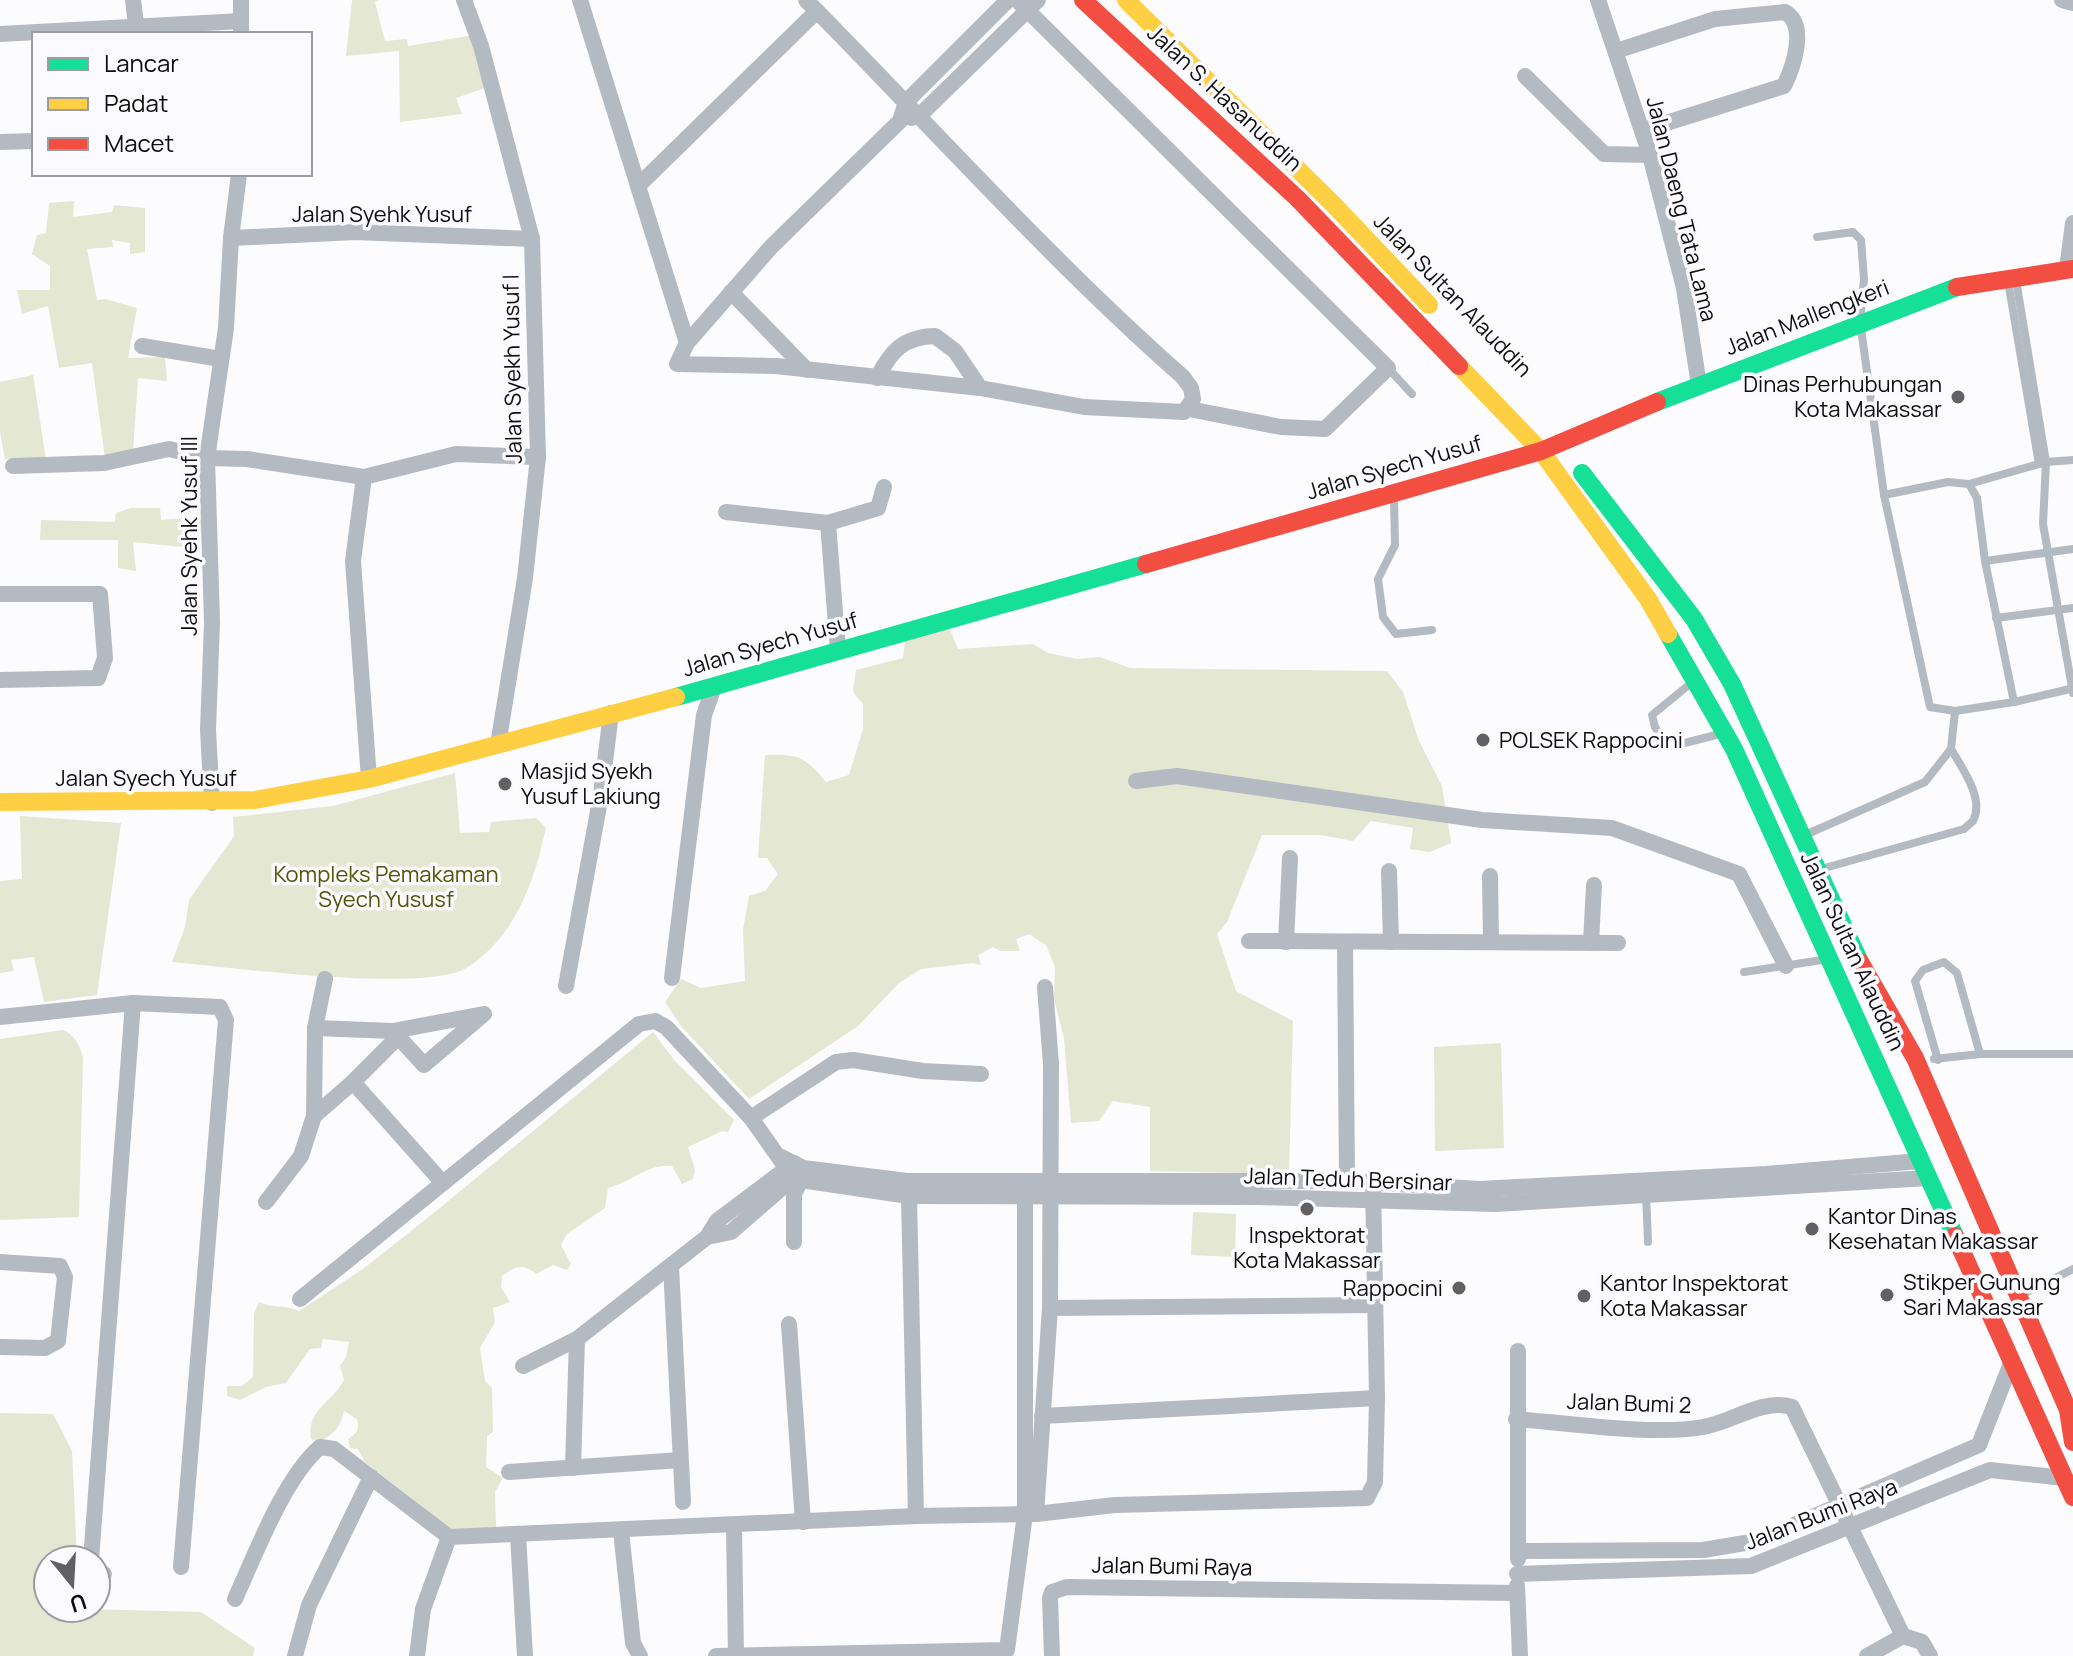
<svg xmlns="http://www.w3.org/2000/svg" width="2073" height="1656" font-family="Manrope,sans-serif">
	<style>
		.green { fill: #e4e7d1 }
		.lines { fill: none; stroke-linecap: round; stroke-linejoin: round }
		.lane { stroke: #b3bac2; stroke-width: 8 }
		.street { stroke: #b3bac2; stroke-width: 16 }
		.fast { stroke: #16e098; stroke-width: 18 }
		.slow { stroke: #ffcf43; stroke-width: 18 }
		.jam { stroke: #f24e42; stroke-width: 18 }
		.poi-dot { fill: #616062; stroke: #fbfaff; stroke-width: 3 }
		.labels { text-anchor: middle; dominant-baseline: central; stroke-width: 7; stroke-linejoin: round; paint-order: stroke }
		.street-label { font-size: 22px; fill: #0d0d0e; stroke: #fbfaff }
		.poi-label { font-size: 22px; fill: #0d0d0e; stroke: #fbfaff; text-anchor: start }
		.park-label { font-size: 22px; fill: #515604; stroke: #fbfaff }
	</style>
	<rect width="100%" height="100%" fill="#fcfbfe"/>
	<g class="green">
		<polygon points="352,0 379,0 375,2 385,41 407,39 408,46 474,35 485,88 456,98 462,114 400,122 399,51 346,56"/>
		<polygon points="74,201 73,217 112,212 114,205 145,208 145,252 130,254 130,243 112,240 113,247 87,249 97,300 105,299 137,308 128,358 165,357 167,381 138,378 133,451 105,458 92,363 59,368 48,306 22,314 17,290 50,290 50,266 32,254 37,235 46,233 49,203"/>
		<polygon points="33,375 46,460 5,459 0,432 0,382"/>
		<polygon points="131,508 160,508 161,520 201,517 201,533 192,533 192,548 133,542 136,571 118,568 118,540 40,540 41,520 115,522 116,513"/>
		<path d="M947 622 958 649 1033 644 1048 653 1077 659 1100 657 1130 668 1387 671 1403 692 1419 741 1442 786 1451 843 1430 852 1410 849 1413 828 1371 821 1353 841 1320 835H1262L1227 922 1217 934 1236 991 1293 1021 1289 1174 1150 1171V1107L1113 1101 1099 1121 1071 1123 1064 1038 1054 999 1055 967 1046 945 1029 934 1016 939 1020 951H1000L993 947 978 955 981 965 973 963 921 969 899 983 858 1026 749 1099 681 1026 665 1002 681 979 701 988 745 981 743 930 749 896 765 891 778 874 767 858H758L765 755C797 754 805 756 826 782L849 775 863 729V704L853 692 856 670 903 658 905 641Z"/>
		<path d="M455 773 460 833 489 832 491 822 536 818 546 828C534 882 516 935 468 967 428 994 228 967 172 962L185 927 189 900 234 836 233 817 333 806Z"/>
		<polygon points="20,816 121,823 97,995 44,1002 34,957 11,960 14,971 0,973 0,881 22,879"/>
		<path d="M63 1030C75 1035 81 1047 83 1059L79 1217 0 1220V1039Z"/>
		<path d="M653 1032 675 1061 734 1120 728 1132 722 1131 688 1147 695 1170 693 1179 682 1184 672 1166C646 1164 632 1182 608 1188L605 1208 567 1234 561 1245 571 1264 567 1270 553 1265 536 1274C522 1262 514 1267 502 1276L501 1287 510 1302 493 1308 495 1322 480 1348 485 1381 492 1388 493 1432 487 1436 486 1467 503 1478 495 1492 496 1527 453 1530 365 1462 358 1449 350 1448 348 1439C357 1433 360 1430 357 1419L344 1411C340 1427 336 1433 320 1441L311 1439C306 1410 332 1403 344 1380L340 1366 346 1357 349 1342 323 1339 321 1348 310 1349 286 1383 266 1387 240 1400 227 1396V1386H242L253 1377 254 1314 259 1302C273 1309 285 1304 299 1311L363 1269 435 1212Z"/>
		<polygon points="1501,1043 1504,1148 1435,1151 1434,1047"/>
		<polygon points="1193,1212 1236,1214 1235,1257 1191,1255"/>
		<polygon points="0,1413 53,1414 72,1451 77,1560 48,1560 48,1608 201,1612 255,1648 253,1656 0,1656"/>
	</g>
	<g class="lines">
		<g class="lane">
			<polyline points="1817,237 1853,232 1861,240 1864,279 1860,321 1884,495 1930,707 1955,711 2014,702 1985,561 2073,549"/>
			<polyline points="2008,281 2039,464"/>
			<polyline points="1388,368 1412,394"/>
			<polyline points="2073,460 2046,462 2043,524 2073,693"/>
			<polyline points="1969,484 2046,462 2016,280"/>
			<polyline points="1884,495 1948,482 1969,484 1977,498 1985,561"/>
			<polyline points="1394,497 1395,545 1378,579 1383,617 1396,634 1432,630"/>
			<polyline points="1996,618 2073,608"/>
			<polyline points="1690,684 1652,715 1655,727 1667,746 1673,746 1720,734"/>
			<polyline points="2014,702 2070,689"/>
			<polyline points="1805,835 1925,782 1951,749 1955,711"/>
			<path d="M1821 869 1964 829 1973 821C1985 799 1962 768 1951 749"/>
			<polyline points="1744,972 1822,960"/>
			<polyline points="1934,1059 1980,1054 2073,1054"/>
			<polyline points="1938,1060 1915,981 1923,970 1944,962 1957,973 1980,1054"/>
			<polyline points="1646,1193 1648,1242"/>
			<polyline points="2023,1294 2073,1269"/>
		</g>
		<g class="street">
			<polyline points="133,0 136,24"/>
			<polyline points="241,0 241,34"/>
			<polyline points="464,0 481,46 532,239 538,457 525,578 498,745"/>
			<polyline points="580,0 687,343"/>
			<path d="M806 0C931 126 1050 260 1183 377L1191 388 1193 399 1184 412 1084 407 980 388 776 366 677 364 687 343 771 247 900 121 906 102 1008 0"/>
			<polyline points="1017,0 1388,368 1325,429 1281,427 1189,409"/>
			<polyline points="1598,0 1650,155 1684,288 1699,385"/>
			<polyline points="2062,0 2073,3"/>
			<polyline points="0,34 241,21"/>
			<path d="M1616 51 1715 19 1785 12C1808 25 1793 68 1784 86L1644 130"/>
			<polyline points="1525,76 1604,154 1650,155"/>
			<polyline points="911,118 919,116 1038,0"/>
			<polyline points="0,142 34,141"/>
			<polyline points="640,184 817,11"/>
			<polyline points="231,238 355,232 532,239"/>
			<polyline points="2067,269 2073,223"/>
			<polyline points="731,292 807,370"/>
			<polyline points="142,346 221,359"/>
			<path d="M877 378C891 351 903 337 935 336L955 351 980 388"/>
			<polyline points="13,466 104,463 169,449 207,458 247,459 364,477"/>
			<polyline points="726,512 828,523"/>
			<polyline points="0,594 100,594 105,658 98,678 0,680"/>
			<polyline points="838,650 828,523 878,508 884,487"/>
			<polyline points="369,779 353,561 364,477 456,454 538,457"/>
			<polyline points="1136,781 1177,776 1482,820 1612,828 1739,874 1786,966"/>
			<polyline points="212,803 208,730 212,622 207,458 226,328 231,238 239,174"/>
			<polyline points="1389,871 1391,942"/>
			<polyline points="1490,876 1491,942"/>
			<polyline points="1249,941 1618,943"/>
			<polyline points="1286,942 1290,858"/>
			<polyline points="1591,943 1594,885"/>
			<polyline points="1345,944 1347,1181"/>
			<polyline points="672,978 704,715 714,687"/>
			<polyline points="566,986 601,795 611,713"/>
			<polyline points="0,1017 133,1003 220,1007 226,1020 181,1567"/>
			<polyline points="315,1028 393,1031 484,1014 424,1065 393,1031"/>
			<polyline points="981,1074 923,1071 853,1060 836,1062 751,1118 794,1179 909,1196 1258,1197 1495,1204 1928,1178"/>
			<polyline points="353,1082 398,1037"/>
			<polyline points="314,1116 315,1028 325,979"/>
			<polyline points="781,1157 803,1168 907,1181 1347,1181 1480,1189 1766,1174 1920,1161"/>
			<polyline points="909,1196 916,1516"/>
			<polyline points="266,1202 301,1156 314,1116 353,1082 442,1182"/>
			<polyline points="707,1237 731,1232 799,1173"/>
			<polyline points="794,1242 794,1194 801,1180"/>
			<polyline points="0,1262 60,1266 65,1277 58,1341 45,1348 0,1347"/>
			<polyline points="671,1266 683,1502"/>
			<polyline points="300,1299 639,1024 655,1021 666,1027 751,1118"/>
			<polyline points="1050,1308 1374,1305"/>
			<polyline points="789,1324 803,1522"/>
			<polyline points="1518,1351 1518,1559"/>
			<polyline points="523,1366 577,1339"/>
			<polyline points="1042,1416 1377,1398"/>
			<path d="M1516 1419C1569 1423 1653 1436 1703 1427 1731 1423 1762 1398 1792 1407L1903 1636"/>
			<polyline points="573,1468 577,1339 707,1237 717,1221 794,1163"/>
			<polyline points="509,1472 680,1460"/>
			<polyline points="1036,1514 1050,1308 1051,1064 1045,987"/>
			<polyline points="734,1526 736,1656"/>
			<polyline points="621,1531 633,1643 640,1656"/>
			<polyline points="518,1535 525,1656"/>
			<polyline points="1518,1551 1703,1550 1757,1541 1979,1445 2010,1366"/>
			<polyline points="91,1560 133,1003"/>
			<polyline points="96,1569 104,1574"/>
			<polyline points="1517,1574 1751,1566 1990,1470 2064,1478"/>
			<polyline points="1517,1586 1520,1656"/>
			<path d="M235 1599C255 1555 284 1478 320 1447L334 1449 449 1537"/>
			<polyline points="295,1656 309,1605 371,1477"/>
			<polyline points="417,1656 423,1609 449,1537 916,1516 1036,1514 1115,1505 1367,1498 1375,1482 1377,1398 1373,1183"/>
			<polyline points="716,1656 1007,1650 1025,1514 1025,1188"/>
			<polyline points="1052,1656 1050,1598 1052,1592 1067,1587 1517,1593"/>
			<polyline points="1867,1656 1903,1636 1922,1642 1930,1656"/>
		</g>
		<g class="fast">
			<polyline points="1657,402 1957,287"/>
			<polyline points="1582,473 1694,619 1732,684 1860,962"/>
			<polyline points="1668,634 1734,749 1955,1236"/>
			<polyline points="676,697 1146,564"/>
		</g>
		<g class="slow">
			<polyline points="1126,0 1335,206 1429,305"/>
			<polyline points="1459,366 1541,451 1648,599 1668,634"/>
			<polyline points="0,802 255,800 369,779 676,697"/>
		</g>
		<g class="jam">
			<polyline points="1083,0 1298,199 1459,366"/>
			<polyline points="1957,287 2073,269"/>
			<polyline points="1146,564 1541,451 1657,402"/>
			<polyline points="1860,962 1915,1058 2068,1410 2073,1442"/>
			<polyline points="1955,1236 2073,1497"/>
		</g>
	</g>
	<g class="poi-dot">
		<circle cx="1958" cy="397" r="8"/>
		<circle cx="1483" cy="740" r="8"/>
		<circle cx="505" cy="784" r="8"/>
		<circle cx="1307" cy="1209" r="8"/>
		<circle cx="1812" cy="1229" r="8"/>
		<circle cx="1459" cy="1288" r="8"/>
		<circle cx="1887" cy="1295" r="8"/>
		<circle cx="1584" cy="1296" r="8"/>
	</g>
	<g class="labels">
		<g class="street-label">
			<text transform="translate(1225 98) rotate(43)">Jalan S. Hasanuddin</text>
			<text transform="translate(1682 209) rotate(76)">Jalan Daeng Tata Lama</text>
			<text x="382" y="214">Jalan Syehk Yusuf</text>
			<text transform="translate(1453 295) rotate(46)">Jalan Sultan Alauddin</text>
			<text transform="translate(1807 317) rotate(-21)">Jalan Mallengkeri</text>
			<text transform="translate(512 369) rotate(-91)">Jalan Syekh Yusuf I</text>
			<text transform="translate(1394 467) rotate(-16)">Jalan Syech Yusuf</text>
			<text transform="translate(189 536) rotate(-90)">Jalan Syehk Yusuf III</text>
			<text transform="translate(770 644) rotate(-16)">Jalan Syech Yusuf</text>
			<text x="146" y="778">Jalan Syech Yusuf</text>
			<text transform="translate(1853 951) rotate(65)">Jalan Sultan Alauddin</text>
			<text transform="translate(1348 1179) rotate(2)">Jalan Teduh Bersinar</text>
			<text transform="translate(1629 1403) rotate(2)">Jalan Bumi 2</text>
			<text transform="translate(1821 1514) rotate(-21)">Jalan Bumi Raya</text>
			<text transform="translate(1172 1566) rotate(1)">Jalan Bumi Raya</text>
		</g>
		<g class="poi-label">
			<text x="1942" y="384" text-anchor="end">Dinas Perhubungan<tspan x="1942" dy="25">Kota Makassar</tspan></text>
			<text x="1499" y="740">POLSEK Rappocini</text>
			<text x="521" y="771">Masjid Syekh<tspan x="521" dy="25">Yusuf Lakiung</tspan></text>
			<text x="1828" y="1216">Kantor Dinas<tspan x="1828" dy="25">Kesehatan Makassar</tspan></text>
			<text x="1307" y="1235" text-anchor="middle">Inspektorat<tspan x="1307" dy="25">Kota Makassar</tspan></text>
			<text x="1903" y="1282">Stikper Gunung<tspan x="1903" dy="25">Sari Makassar</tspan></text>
			<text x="1600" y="1283">Kantor Inspektorat<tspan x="1600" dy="25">Kota Makassar</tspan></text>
			<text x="1443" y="1288" text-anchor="end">Rappocini</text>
		</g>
		<g class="park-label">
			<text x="386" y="874">Kompleks Pemakaman<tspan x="386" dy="25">Syech Yususf</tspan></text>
		</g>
	</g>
	<rect x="32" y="32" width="280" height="144" fill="#fbfaff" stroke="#9c9b9f" stroke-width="2"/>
	<rect x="48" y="58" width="40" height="12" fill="#16e098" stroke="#9c9b9f" stroke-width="2"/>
	<text x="104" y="72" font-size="24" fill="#0d0d0e">Lancar</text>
	<rect x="48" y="98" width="40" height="12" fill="#ffcf43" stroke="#9c9b9f" stroke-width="2"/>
	<text x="104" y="112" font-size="24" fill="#0d0d0e">Padat</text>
	<rect x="48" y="138" width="40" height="12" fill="#f24e42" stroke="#9c9b9f" stroke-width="2"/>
	<text x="104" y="152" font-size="24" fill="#0d0d0e">Macet</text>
	<g transform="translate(72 1584) rotate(162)"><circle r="38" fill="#fbfaff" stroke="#9c9b9f" stroke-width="2"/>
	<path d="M0-6L14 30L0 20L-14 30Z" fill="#616062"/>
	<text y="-12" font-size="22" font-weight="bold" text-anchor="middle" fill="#0d0d0e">U</text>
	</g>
</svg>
